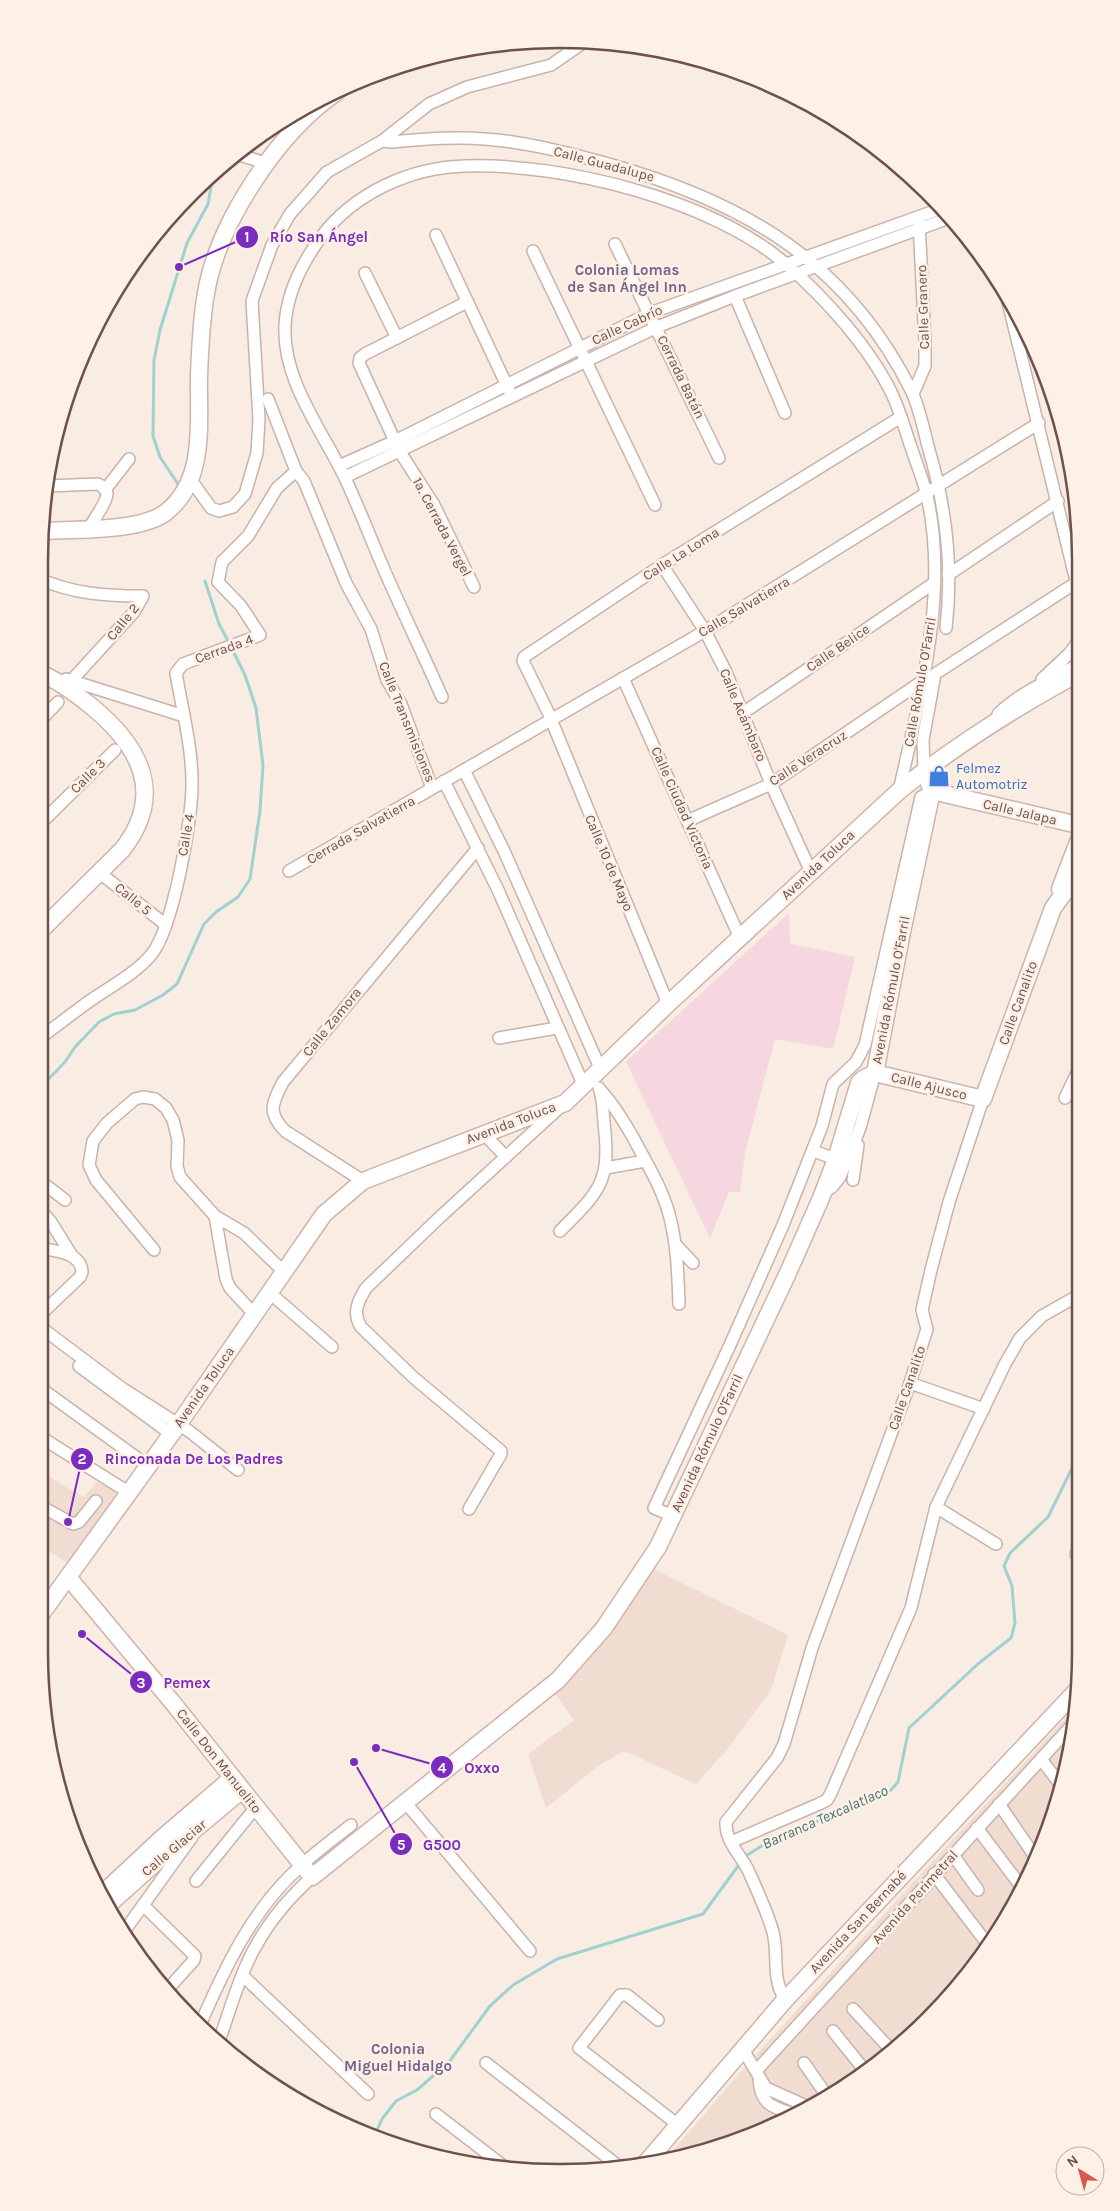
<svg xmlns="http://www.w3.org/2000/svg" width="1120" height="2211" font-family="Karla,sans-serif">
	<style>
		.residential { fill: #f0dcd1 }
		.medical { fill: #f6d6df }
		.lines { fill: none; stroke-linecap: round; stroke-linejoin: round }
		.stream { stroke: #a0d1d0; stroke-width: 3 }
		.street-casing { stroke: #c9b2aa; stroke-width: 14 }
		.secondary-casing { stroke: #ceb4aa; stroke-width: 19 }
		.street { stroke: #fff; stroke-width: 11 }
		.secondary { stroke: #fff; stroke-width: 16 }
		.labels { text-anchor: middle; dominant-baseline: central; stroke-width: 5; stroke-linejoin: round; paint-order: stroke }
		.street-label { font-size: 14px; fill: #6e514b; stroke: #fdf0e7 }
		.shop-label { font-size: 14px; fill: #366cbe; stroke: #fdf0e7; text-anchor: start }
		.neighbourhood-label { font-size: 15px; font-weight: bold; fill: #76638b; stroke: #fdf0e7 }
		.water-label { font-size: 15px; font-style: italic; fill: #417272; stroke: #fdf0e7 }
		.rim { fill: none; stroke: #6e514b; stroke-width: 2.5 }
		.leader { fill: none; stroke: #7b2cbf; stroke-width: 2 }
		.callout-dot { fill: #7b2cbf; stroke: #fdf0e7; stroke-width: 2 }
		.mark-label { font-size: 15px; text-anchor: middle; font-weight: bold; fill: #fff }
		.callout-label { font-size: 15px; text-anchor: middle; font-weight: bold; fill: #7b2cbf; stroke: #fdf0e7; stroke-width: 5; stroke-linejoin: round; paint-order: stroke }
	</style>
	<rect width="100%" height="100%" fill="#f9ece2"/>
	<g class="residential">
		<polygon points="39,1471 84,1497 97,1482 119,1493 68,1563 42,1547 39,1551"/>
		<polygon points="646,1565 788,1635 771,1690 725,1752 696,1784 624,1751 598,1766 546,1808 528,1754 574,1720 552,1689"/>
		<polygon points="1076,1707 1064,1786 1028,1881 993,1941 929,2019 877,2065 790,2119 695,2154 664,2161 745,2067 907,1889"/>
	</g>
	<polygon class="medical" points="789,913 790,944 855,957 833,1049 775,1039 745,1153 740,1192 729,1192 710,1238 626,1062"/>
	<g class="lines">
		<g class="stream">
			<polyline points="178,484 160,457 153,436 154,360 160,330 187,243 208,204 214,170"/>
			<polyline points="205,581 219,624 227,639"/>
			<polyline points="39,1089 65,1062 75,1047 99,1022 114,1014 135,1010 163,995 177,984 204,924 216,912 238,897 250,879 260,811 263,765 256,708 245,675 234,653"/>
			<polyline points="744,1857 768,1842 891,1790 898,1782 909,1728 979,1663 1011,1638 1015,1623 1012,1586 1004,1566 1010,1553 1048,1517 1079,1454"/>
			<polyline points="374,2137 382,2119 396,2101 417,2090 449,2062 490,2006 513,1985 557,1959 703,1914 741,1862"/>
		</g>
		<g class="street-casing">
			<g id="street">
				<polyline points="382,141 429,104 467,87 551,65 587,40"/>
				<polyline points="236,154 266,163"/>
				<polyline points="436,235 509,390"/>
				<polyline points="615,244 719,458"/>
				<polyline points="533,251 655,505"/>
				<polyline points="365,273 397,338"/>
				<polyline points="735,296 785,413"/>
				<polyline points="467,302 365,354 360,358 359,363 400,452 434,505 474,587"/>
				<polyline points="1008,302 1077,585"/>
				<polyline points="913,394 925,366 925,342 919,222"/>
				<polyline points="268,399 296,471 304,481 346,583 371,629 387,680 401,704 432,788"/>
				<polyline points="339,466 395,441 650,313 940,209"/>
				<polyline points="345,477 657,327 735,296 949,218"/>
				<path d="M191 480 211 508 219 511 233 507 245 494 257 453 259 419 252 301 272 245 290 214 327 172 382 141 392 142C413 140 434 138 456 138 508 137 562 151 612 165 746 203 848 263 912 392 920 410 924 431 929 450 946 507 953 568 946 628"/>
				<path d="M46 486 98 484C102 486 106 489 107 493 108 500 93 521 89 528"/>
				<polyline points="105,490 129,459"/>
				<polyline points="662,565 705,631 726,672 771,784 811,872"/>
				<polyline points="948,575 1058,501"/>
				<path d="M40 579C73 594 107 596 143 596L134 612 71 681"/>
				<polyline points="623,678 740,938"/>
				<polyline points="66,679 184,716"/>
				<polyline points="1042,679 1069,654 1077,643"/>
				<path d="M442 697C424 656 404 615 386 574 372 542 360 510 345 478 322 430 282 380 285 325 287 292 302 263 321 237 354 193 411 167 466 166 564 163 712 200 787 265 826 299 870 348 892 394 900 411 905 430 911 447 916 462 922 477 926 492 950 589 920 696 899 791"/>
				<polyline points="743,713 934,583"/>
				<path d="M998 714C1021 692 1050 680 1077 665"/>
				<polyline points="40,721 58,702"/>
				<polyline points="464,770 504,851 600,1068"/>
				<polyline points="924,771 923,740 935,674 1077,582"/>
				<polyline points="444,781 498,890 583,1084"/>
				<polyline points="687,821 771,784 921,682"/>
				<polyline points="40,824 115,750"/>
				<polyline points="289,871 705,631 1039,423"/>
				<polyline points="100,873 166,925"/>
				<polyline points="668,1004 548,712 523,661 524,657 662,565 901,417"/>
				<polyline points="499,1038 557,1028"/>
				<path d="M39 1039C56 1026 73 1013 91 1000 111 986 135 974 151 955 173 929 193 817 192 782 192 746 182 709 176 673L183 664 260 635 241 606 218 582 222 562 248 536 277 488 296 471"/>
				<path d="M601 1091C615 1106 625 1123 635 1141 647 1164 662 1188 669 1214 677 1243 678 1274 679 1304"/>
				<polyline points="1065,1098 1078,1071"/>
				<polyline points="483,1133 506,1157"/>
				<polyline points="813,1151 836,1159"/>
				<polyline points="606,1168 645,1161"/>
				<polyline points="853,1180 858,1145"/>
				<path d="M363 1181 285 1131C267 1112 272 1104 283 1082L478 848"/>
				<polyline points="39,1184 47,1186 65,1200"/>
				<polyline points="824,1192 832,1187 840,1177 860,1128 875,1073"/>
				<polyline points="39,1208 51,1222 72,1256"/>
				<polyline points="215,1216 226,1279 230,1288 255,1315"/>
				<path d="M560 1231C600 1191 611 1182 604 1123 603 1112 603 1097 599 1088"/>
				<polyline points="676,1245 693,1263"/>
				<polyline points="154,1250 96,1180 89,1165 93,1141 107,1123 135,1099 143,1097 155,1099 166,1108 173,1120 178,1140 177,1166 180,1177 215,1216 244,1233 284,1272"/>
				<polyline points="270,1293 332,1347"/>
				<path d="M39 1316 80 1277 82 1272C81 1252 55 1251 39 1248"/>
				<polyline points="39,1326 123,1389 189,1431 238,1470"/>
				<polyline points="79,1366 171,1434"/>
				<polyline points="910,1383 984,1409"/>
				<polyline points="39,1387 148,1466"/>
				<polyline points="39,1436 128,1492"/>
				<polyline points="39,1505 73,1524 79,1522 96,1501"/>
				<polyline points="936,1507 996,1544"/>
				<path d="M469 1509 501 1454V1451L413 1377 361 1327C352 1313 358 1301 366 1288L440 1217 558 1109"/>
				<polyline points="673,1516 654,1508 730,1345 783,1225 822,1126 833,1084 856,1062 865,1045 921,797 932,791"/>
				<polyline points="1076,1554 1080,1556"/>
				<polyline points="1079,1590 1080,1601"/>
				<polyline points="1041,1759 1063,1788"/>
				<polyline points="405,1802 530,1951"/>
				<polyline points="999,1804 1036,1858"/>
				<polyline points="977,1828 1023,1889"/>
				<polyline points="731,1842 819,1804 827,1800 831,1793 911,1608 936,1507 1005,1364 1020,1338 1042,1316 1079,1295"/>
				<polyline points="953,1855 978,1890"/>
				<polyline points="934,1874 989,1946"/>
				<polyline points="196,1881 256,1807"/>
				<polyline points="143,1905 195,1956 194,1960 167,1990"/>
				<polyline points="123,1933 192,1837"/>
				<polyline points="243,1976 368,2094"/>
				<path d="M785 2000C771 1977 779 1956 773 1932 767 1911 757 1890 748 1870 740 1854 725 1841 726 1822L777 1758 784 1744 812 1648 910 1383 927 1329 922 1310 931 1270 949 1202 983 1099"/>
				<polyline points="853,2009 892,2051"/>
				<polyline points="658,2020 627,1995 620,1995 579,2048 677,2124"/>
				<path d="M200 2025C225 1967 254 1906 303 1864 318 1850 335 1838 351 1825"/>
				<polyline points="833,2031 866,2072"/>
				<path d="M218 2044C230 2011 239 1975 257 1944 271 1919 291 1896 312 1877"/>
				<polyline points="742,2048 766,2088 808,2107"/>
				<polyline points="486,2063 621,2168"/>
				<polyline points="804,2063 827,2096"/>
				<polyline points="756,2071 1074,1723"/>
				<path d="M759 2081C762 2107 774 2107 796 2115"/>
				<polyline points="436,2114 506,2168"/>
			</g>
		</g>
		<g class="secondary-casing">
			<g id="secondary">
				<path d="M40 531C73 529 139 532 165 513 207 481 198 422 199 376 200 348 201 321 206 293 218 223 278 132 337 92"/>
				<polyline points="932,791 1078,825"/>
				<polyline points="1060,889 1078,842"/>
				<path d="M39 932 122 850C166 794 140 746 91 706 75 693 59 681 40 673"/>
				<polyline points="875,1073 983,1099 1053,908 1078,874"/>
				<polyline points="875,1073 902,932 932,791 924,771"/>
				<polyline points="68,1577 173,1703 312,1877 558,1680 604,1628 658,1547 787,1275 821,1198 836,1159 859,1083 863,1079 875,1073"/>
				<path d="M39 1617 178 1425 324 1214 363 1181 565 1103 668 1004 899 791C954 746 1015 708 1077 674"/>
				<polyline points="101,1895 162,1838 232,1778"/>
				<polyline points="106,1907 163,1856 242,1790"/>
				<polyline points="644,2165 785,2000 1080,1687"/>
			</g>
		</g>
		<use href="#street" class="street"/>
		<use href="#secondary" class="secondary"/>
	</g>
	<defs>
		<g id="shop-bare" transform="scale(1.725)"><path d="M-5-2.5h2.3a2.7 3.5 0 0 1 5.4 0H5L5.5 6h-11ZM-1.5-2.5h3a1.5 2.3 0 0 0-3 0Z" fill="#3f7fe0" stroke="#fdf0e7" stroke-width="2.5" paint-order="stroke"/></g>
	</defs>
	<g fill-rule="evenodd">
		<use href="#shop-bare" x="939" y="776"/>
	</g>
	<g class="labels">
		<g class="street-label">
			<text transform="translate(604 164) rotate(15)">Calle Guadalupe</text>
			<text transform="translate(923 307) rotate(-92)">Calle Granero</text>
			<text transform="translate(627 325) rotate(-25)">Calle Cabrío</text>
			<text transform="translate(681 377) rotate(64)">Cerrada Batán</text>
			<text transform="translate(442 527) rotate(62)">1a. Cerrada Vergel</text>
			<text transform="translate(681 554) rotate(-32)">Calle La Loma</text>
			<text transform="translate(744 607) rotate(-31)">Calle Salvatierra</text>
			<text transform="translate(123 622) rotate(-51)">Calle 2</text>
			<text transform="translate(838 648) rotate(-34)">Calle Belice</text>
			<text transform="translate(224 649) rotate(-20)">Cerrada 4</text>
			<text transform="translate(920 682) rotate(-80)">Calle Rómulo O'Farril</text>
			<text transform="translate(743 715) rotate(67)">Calle Acámbaro</text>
			<text transform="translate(407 722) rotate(68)">Calle Transmisiones</text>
			<text transform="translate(808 758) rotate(-33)">Calle Veracruz</text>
			<text transform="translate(88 776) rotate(-45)">Calle 3</text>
			<text transform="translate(682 808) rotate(66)">Calle Ciudad Victoria</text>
			<text transform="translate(1020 812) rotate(13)">Calle Jalapa</text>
			<text transform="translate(361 830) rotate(-30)">Cerrada Salvatierra</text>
			<text transform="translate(186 835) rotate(-80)">Calle 4</text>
			<text transform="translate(609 863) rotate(67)">Calle 10 de Mayo</text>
			<text transform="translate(818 865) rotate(-43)">Avenida Toluca</text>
			<text transform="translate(133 899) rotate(39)">Calle 5</text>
			<text transform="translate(891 990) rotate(-79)">Avenida Rómulo O'Farril</text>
			<text transform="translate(1018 1003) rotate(-70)">Calle Canalito</text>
			<text transform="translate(332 1022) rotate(-51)">Calle Zamora</text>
			<text transform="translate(929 1086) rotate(14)">Calle Ajusco</text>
			<text transform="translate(511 1123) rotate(-21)">Avenida Toluca</text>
			<text transform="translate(204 1387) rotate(-55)">Avenida Toluca</text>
			<text transform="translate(907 1388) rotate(-71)">Calle Canalito</text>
			<text transform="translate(707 1443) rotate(-65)">Avenida Rómulo O'Farril</text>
			<text transform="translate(219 1761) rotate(52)">Calle Don Manuelito</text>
			<text transform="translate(174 1848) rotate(-40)">Calle Glaciar</text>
			<text transform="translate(915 1897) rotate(-48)">Avenida Perimetral</text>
			<text transform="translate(858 1922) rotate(-47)">Avenida San Bernabé</text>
		</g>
		<g class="shop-label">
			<text x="956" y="768">Felmez<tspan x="956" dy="16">Automotriz</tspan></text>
		</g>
		<g class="neighbourhood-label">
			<text x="627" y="270">Colonia Lomas<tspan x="627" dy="17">de San Ángel Inn</tspan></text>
			<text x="398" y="2049">Colonia<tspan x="398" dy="17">Miguel Hidalgo</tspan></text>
		</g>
		<g class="water-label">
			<text transform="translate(825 1817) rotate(-24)">Barranca Texcalatlaco</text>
		</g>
	</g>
	<path d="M0 0H1120V2211H0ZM560 48H560A512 512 0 0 1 1072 560V1652A512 512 0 0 1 560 2164H560A512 512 0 0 1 48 1652V560A512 512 0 0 1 560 48Z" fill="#fdf0e7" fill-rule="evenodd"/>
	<path class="rim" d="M560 48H560A512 512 0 0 1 1072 560V1652A512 512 0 0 1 560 2164H560A512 512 0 0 1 48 1652V560A512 512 0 0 1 560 48Z"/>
	<path class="leader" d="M179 267L247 237M68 1522L82 1459M82 1634L141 1682M376 1748L442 1767M354 1762L401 1844"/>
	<g class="callout-dot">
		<circle cx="179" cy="267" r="5"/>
		<circle cx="68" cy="1522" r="5"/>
		<circle cx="82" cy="1634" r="5"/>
		<circle cx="376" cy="1748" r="5"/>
		<circle cx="354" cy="1762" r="5"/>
		<circle cx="247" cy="237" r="12"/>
		<circle cx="82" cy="1459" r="12"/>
		<circle cx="141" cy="1682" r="12"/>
		<circle cx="442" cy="1767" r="12"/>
		<circle cx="401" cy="1844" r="12"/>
	</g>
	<g class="mark-label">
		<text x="247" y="242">1</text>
		<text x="82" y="1464">2</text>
		<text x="141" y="1688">3</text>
		<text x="442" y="1773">4</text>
		<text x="401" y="1850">5</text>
	</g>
	<g class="callout-label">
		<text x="319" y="242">Río San Ángel</text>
		<text x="194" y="1464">Rinconada De Los Padres</text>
		<text x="187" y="1688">Pemex</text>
		<text x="482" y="1773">Oxxo</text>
		<text x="442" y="1850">G500</text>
	</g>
	<g transform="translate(1080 2171) rotate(323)"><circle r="24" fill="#fdf0e7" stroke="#c4b0a9"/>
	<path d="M0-4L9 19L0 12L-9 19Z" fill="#d95851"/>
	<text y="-8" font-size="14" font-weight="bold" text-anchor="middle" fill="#6e514b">N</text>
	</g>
</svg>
